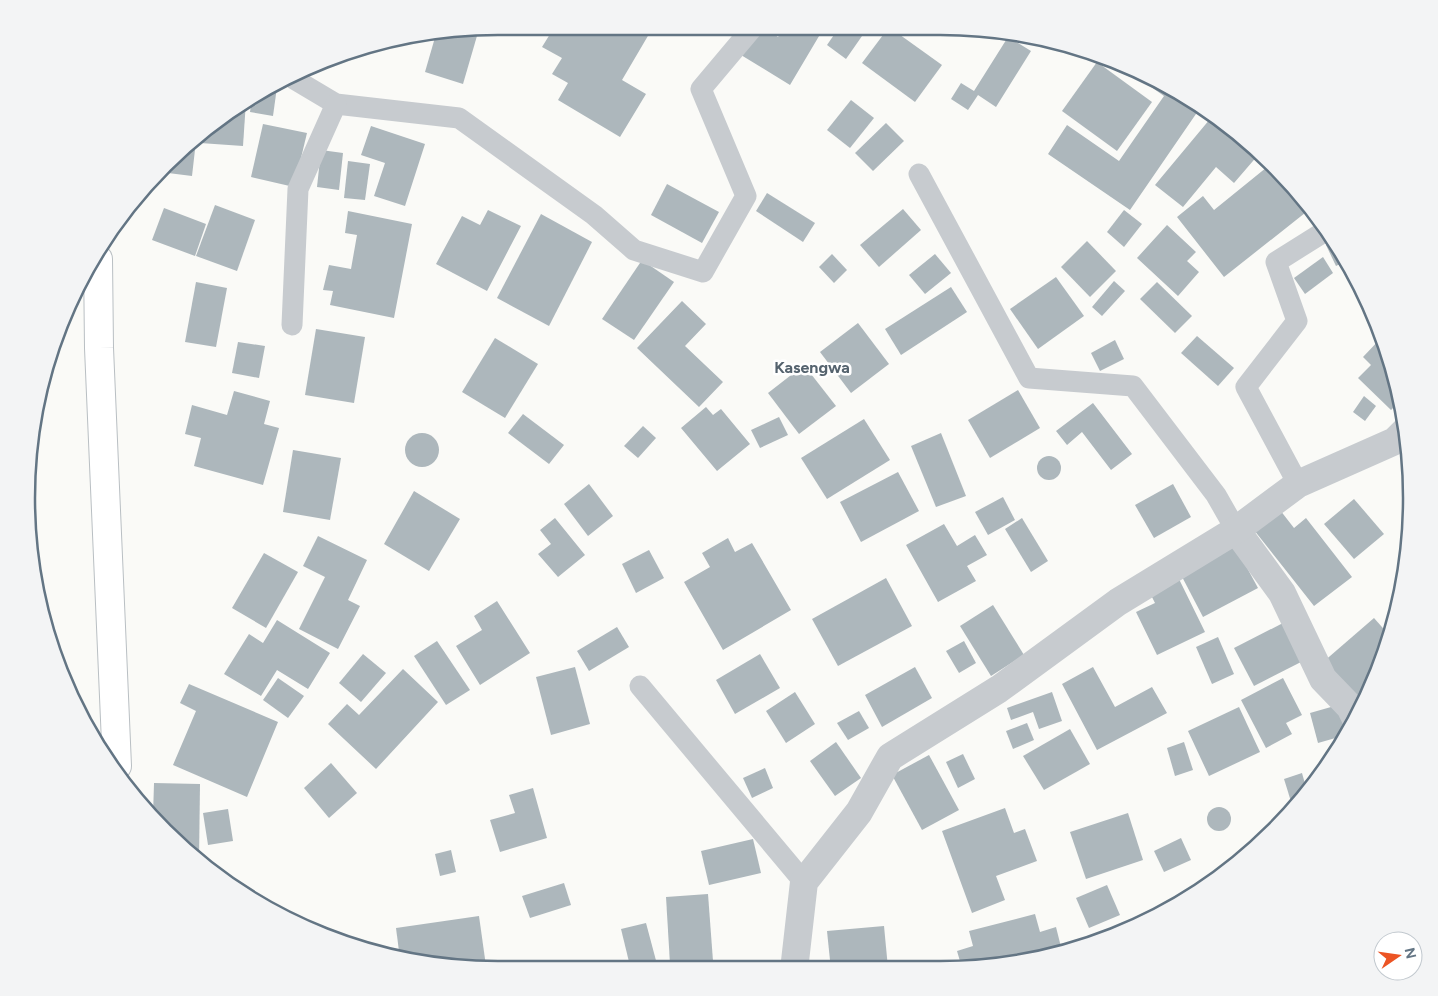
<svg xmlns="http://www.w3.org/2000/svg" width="1438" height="996" font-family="Figtree,sans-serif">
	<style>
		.building { fill: #adb7bc }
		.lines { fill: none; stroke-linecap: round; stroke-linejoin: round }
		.secondary-casing { stroke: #b9bfc3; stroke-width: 30 }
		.lane { stroke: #c7cbcf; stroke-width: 21 }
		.street { stroke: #c7cbcf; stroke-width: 28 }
		.secondary { stroke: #fff; stroke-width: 28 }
		.labels { text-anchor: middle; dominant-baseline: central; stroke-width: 5; stroke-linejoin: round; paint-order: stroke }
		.quarter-label { font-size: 16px; font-weight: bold; fill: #55636e; stroke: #fff }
		.rim { fill: none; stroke: #637584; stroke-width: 2.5 }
	</style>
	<rect width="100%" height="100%" fill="#fafaf7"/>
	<g class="building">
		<polygon points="555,26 583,26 589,30 591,26 646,26 652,29 622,80 646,94 620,137 558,100 568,83 552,74 562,58 542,47"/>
		<polygon points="762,26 778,37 785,26 825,26 790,85 741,55"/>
		<polygon points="840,26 869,26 846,59 827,45"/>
		<polygon points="889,27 942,65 915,102 862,63"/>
		<polygon points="479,29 463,84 425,72 436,34"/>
		<polygon points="1017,34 1032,35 1036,37 1032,44"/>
		<polygon points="1008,37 1031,51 996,107 978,95 968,110 951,99 961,83 974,91"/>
		<polygon points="1097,62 1152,102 1117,151 1062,111"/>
		<polygon points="1120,65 1149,75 1198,111 1130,210 1048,154 1067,125 1119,161 1164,96"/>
		<polygon points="277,87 273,116 250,112 252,98"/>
		<polygon points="851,100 874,118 850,148 827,130"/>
		<polygon points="246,101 243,146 200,143 200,137 236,106"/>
		<polygon points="1210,119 1259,154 1234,183 1216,167 1183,207 1155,185"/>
		<polygon points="886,123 904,141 873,171 855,153"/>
		<polygon points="263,124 307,133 294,187 251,177"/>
		<polygon points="371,126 425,144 405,206 374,196 385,163 361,155"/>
		<polygon points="196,141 192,176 160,172 167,166"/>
		<polygon points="321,150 343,153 339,190 317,187"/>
		<polygon points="348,161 370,164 365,200 344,198"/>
		<polygon points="1272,163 1310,209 1224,277 1177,217 1203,196 1214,210"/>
		<polygon points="667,184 719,212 702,243 651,215"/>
		<polygon points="767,193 815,223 803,242 756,211"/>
		<polygon points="215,205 255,220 237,271 196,256"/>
		<polygon points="164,208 206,224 195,256 152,240"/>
		<polygon points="903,209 921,230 879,267 860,245"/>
		<polygon points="488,210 521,226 487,291 436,264 462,216 480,225"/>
		<polygon points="1124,210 1142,224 1124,247 1107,232"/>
		<polygon points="348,211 412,224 394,318 330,305 333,291 323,290 329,265 351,269 357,235 345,233"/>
		<polygon points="541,214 592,242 549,326 497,298"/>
		<polygon points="1167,225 1196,252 1187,261 1199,272 1178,296 1137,258"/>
		<polygon points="1087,241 1116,271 1090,297 1061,267"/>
		<polygon points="1335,241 1346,261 1336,266 1326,245"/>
		<polygon points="832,254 847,270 834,283 819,267"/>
		<polygon points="935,254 951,273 925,294 909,275"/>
		<polygon points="1323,257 1333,273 1305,294 1294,278"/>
		<polygon points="642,260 674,282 634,340 602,319"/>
		<polygon points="1056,277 1084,316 1038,349 1010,309"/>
		<polygon points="1114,281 1125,291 1102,316 1092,307"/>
		<polygon points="196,282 227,288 216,347 185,342"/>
		<polygon points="1157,282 1192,316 1175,333 1140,299"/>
		<polygon points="951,287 967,312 901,355 885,329"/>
		<polygon points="682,301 706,324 685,346 723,382 699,407 637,348"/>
		<polygon points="858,323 889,364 851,393 820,352"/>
		<polygon points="316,329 365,337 354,403 305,395"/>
		<polygon points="1197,336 1234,368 1218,386 1181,353"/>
		<polygon points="1382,337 1401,400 1391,410 1358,378 1371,365 1363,357"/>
		<polygon points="495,338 538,364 505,418 462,392"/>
		<polygon points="1115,340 1124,359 1100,371 1091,353"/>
		<polygon points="238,342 265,346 259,378 232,373"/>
		<polygon points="804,365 836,406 799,434 768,393"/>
		<polygon points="1018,390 1040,428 990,458 968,420"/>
		<polygon points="234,391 270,401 264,424 279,428 263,485 194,466 201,438 185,434 192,405 227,415"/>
		<polygon points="1364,396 1376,406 1365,421 1353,412"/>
		<polygon points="1093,403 1132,454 1111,470 1082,432 1067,445 1056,431"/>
		<polygon points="706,407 713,415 721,409 750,444 717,471 681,428"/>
		<polygon points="523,414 564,445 549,464 508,433"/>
		<polygon points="779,417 788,435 760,448 751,430"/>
		<polygon points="864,419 890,460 827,499 801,458"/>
		<polygon points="643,426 656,438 638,458 624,446"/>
		<polygon points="941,433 966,496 936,507 911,446"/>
		<circle cx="422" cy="450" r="17"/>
		<polygon points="293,450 341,458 330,520 283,512"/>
		<circle cx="1049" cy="468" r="12"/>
		<polygon points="898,472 919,511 861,542 840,502"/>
		<polygon points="589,484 613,516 588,536 564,504"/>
		<polygon points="1173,484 1191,517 1154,538 1135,505"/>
		<polygon points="414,491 460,519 429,571 384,544"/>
		<polygon points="1003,497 1015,520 988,535 975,512"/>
		<polygon points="1354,499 1384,534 1354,559 1324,524"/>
		<polygon points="1280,510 1294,528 1306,518 1352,577 1314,606 1254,530"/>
		<polygon points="555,518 585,555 558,577 538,554 551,544 540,530"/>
		<polygon points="1022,518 1048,561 1031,572 1005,529"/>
		<polygon points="944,524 957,546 975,535 987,555 967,566 976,581 938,602 906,545"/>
		<polygon points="318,536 367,560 348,600 360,606 338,649 299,629 325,577 303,566"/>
		<polygon points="728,538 735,552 752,543 791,610 723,650 684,582 710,567 702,553"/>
		<polygon points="1233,542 1258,588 1203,617 1179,571"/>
		<polygon points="649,550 664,578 636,593 622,564"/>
		<polygon points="264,553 298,572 266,628 232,608"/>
		<polygon points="1178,577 1205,632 1157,655 1136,612 1155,603 1149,591"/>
		<polygon points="886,578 912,626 838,666 812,619"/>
		<polygon points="497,601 530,653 480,685 456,646 482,630 474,616"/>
		<polygon points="993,605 1024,655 991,676 960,626"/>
		<polygon points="1374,618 1389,635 1376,679 1361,707 1322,663"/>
		<polygon points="277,620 330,653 308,689 277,670 261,696 224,674 249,634 263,643"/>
		<polygon points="1283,623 1303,661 1254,686 1234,648"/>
		<polygon points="617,627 629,647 589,671 577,651"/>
		<polygon points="1218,637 1234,674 1212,684 1196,647"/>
		<polygon points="437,641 470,690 446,705 414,656"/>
		<polygon points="964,641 976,663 959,673 946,651"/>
		<polygon points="363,654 386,673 361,702 339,683"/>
		<polygon points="760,654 780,688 735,714 716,680"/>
		<polygon points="575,667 590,724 551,735 536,677"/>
		<polygon points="915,667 932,698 882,727 865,695"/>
		<polygon points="1093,667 1115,707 1152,687 1167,713 1097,750 1062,684"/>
		<polygon points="403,669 438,702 376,769 328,724 347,704 359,715"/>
		<polygon points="278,678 304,696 288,718 263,700"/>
		<polygon points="1283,678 1302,715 1286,723 1292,734 1266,748 1241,700"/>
		<polygon points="189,684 278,722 247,797 173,765 196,711 180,703"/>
		<polygon points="795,692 815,724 786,743 766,711"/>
		<polygon points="1052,692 1062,721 1039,729 1033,712 1011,720 1007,708"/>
		<polygon points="1338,705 1346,735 1318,743 1310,713"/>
		<polygon points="1239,707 1260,752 1209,776 1188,731"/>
		<polygon points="859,711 869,728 848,740 837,723"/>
		<polygon points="1027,723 1034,740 1013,749 1006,731"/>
		<polygon points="1070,729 1090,764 1044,790 1023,756"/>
		<polygon points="836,742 861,778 835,796 810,761"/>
		<polygon points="1184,742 1193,770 1175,776 1167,748"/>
		<polygon points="963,754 975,779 958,788 946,762"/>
		<polygon points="929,755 959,810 922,830 892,775"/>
		<polygon points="331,763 357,793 329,818 304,788"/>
		<polygon points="765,768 773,788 752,798 743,778"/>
		<polygon points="1302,773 1307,791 1293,808 1284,779"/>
		<polygon points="1321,773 1315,781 1311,786 1308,779"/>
		<polygon points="154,783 200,784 199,860 164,831 153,816"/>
		<polygon points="533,788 547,838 500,852 490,820 515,813 509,795"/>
		<circle cx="1219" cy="819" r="12"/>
		<polygon points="1005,808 1014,833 1025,829 1037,861 996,876 1005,900 972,913 942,831"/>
		<polygon points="228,809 233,841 208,845 203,813"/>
		<polygon points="1128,813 1143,860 1086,879 1070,832"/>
		<polygon points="1181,838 1191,860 1164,872 1154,851"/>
		<polygon points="753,839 761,873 709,885 701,851"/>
		<polygon points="451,850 456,872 440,876 435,854"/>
		<polygon points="564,883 571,905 530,918 522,896"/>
		<polygon points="1107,885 1120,915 1089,928 1076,898"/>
		<polygon points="708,894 713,961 670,964 666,897"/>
		<polygon points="1035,914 1040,932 1056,927 1062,951 1032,961 974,966 974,964 962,968 957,951 973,946 969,931"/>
		<polygon points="479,916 486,966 474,967 400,959 396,928"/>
		<polygon points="646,923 658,968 653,970 631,970 621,929"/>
		<polygon points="884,926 888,968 871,970 831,970 827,931"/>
	</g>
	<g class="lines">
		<g class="secondary-casing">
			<polyline id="secondary" points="98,259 99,348 117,766"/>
		</g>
		<g class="lane">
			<polyline points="294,79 336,104 459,118 594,215 634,250 703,272 746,196 701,89 754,26"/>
			<polyline points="919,174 1029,378 1133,386 1216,495 1236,530"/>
			<polyline points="292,325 298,189 336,104"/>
			<polyline points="1298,484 1246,387 1297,321 1276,262 1327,230"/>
			<polyline points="640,686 804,882"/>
		</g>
		<g class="street">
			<polyline points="1236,530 1282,593 1323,679 1350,707 1355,717"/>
			<polyline points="794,970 804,882 859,812 890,757 999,689 1118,602 1236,530 1298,484 1395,441 1405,431"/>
		</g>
		<use href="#secondary" class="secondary"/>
	</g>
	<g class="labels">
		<g class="quarter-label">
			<text x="812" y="367">Kasengwa</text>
		</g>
	</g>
	<path d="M0 0H1438V996H0ZM498 35H940A463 463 0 0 1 1403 498V498A463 463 0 0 1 940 961H498A463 463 0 0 1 35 498V498A463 463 0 0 1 498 35Z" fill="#f3f4f5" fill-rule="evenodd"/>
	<path class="rim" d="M498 35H940A463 463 0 0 1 1403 498V498A463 463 0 0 1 940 961H498A463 463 0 0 1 35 498V498A463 463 0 0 1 498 35Z"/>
	<g transform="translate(1398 956) rotate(77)"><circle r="24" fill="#ffffff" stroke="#c1c8ce"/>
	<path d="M0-4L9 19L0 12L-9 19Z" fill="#ec5424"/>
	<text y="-8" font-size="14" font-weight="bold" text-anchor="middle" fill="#637584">N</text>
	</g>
</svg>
